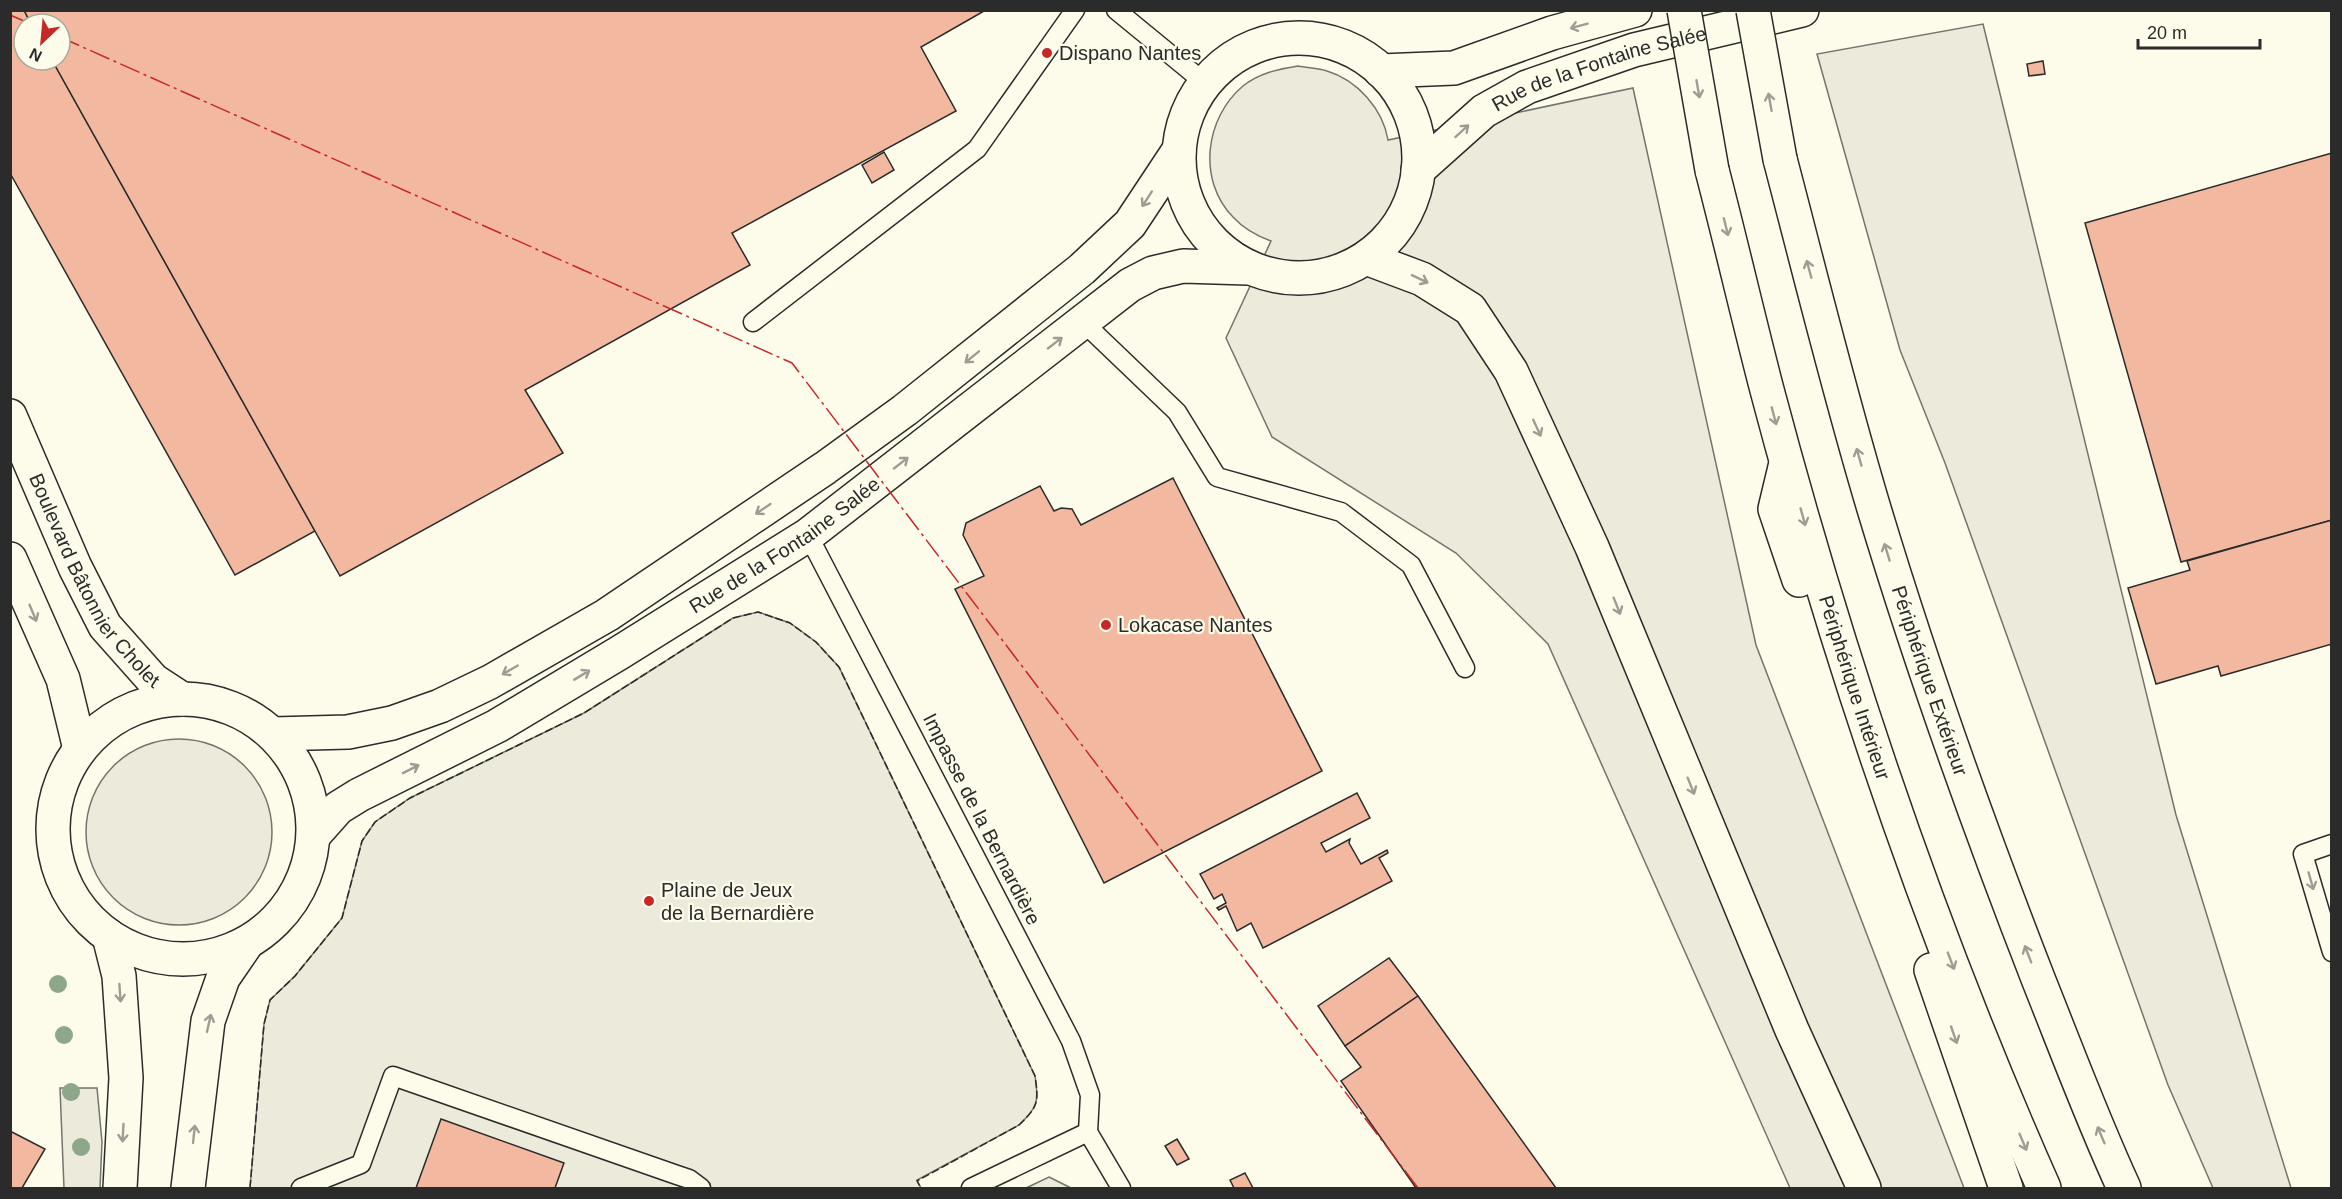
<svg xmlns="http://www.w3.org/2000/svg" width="2342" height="1199" font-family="Arial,sans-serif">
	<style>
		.green { fill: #ecebdb; stroke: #74746e; stroke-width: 1.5 }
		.building { fill: #f2b8a0; stroke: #2b2b2b; stroke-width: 1.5 }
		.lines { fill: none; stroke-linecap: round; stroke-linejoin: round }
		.lane-casing { stroke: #2b2b2b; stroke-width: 21 }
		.secondary-casing { stroke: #2b2b2b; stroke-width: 36 }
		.primary-casing { stroke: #2b2b2b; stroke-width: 36 }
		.highway-casing { stroke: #2b2b2b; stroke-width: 36 }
		.lane { stroke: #fdfbea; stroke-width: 18 }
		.secondary { stroke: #fdfbea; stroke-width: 33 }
		.primary { stroke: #fdfbea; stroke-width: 33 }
		.highway { stroke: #fdfbea; stroke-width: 33 }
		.highway-bridge-casing { stroke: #2b2b2b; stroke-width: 36; stroke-linecap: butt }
		.highway-bridge { stroke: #fdfbea; stroke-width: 33 }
		.fence { stroke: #2b2b2b; stroke-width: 1.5; stroke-dasharray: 8 3; stroke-linecap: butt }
		.power { stroke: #c62828; stroke-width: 1.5; stroke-dasharray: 21 4.5 3 4.5; stroke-linecap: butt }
		.tree { fill: #8ea78a }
		.oneway { stroke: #9e9d94 }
		.poi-dot { fill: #c62828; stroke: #fdfbea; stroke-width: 2 }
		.labels { text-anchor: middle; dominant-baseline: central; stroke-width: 4.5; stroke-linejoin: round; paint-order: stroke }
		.poi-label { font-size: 20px; fill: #2b2b2b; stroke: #fdfbea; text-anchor: start }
		.street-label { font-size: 20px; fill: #2b2b2b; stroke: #fdfbea }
	</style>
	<rect width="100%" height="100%" fill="#fdfbea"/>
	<g class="green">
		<polygon points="1983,24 2176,815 2291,1188 2213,1188 2168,1085 1945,463 1900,350 1817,54"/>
		<path d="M1298 66C1308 68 1318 68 1327 71 1357 80 1383 109 1388 140L1633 88 1756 645 1964 1188H1790L1548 644 1456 553 1272 437 1226 338 1271 241C1257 236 1243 228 1233 217 1197 180 1205 118 1243 86 1259 73 1279 69 1298 66Z"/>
		<path d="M758 612 790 623 816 642 839 667 1035 1076C1039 1102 1038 1107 1019 1125L917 1180 921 1188H250L264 1024 270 1000 295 976 342 918 362 841 375 822 410 798 584 713 733 618Z"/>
		<circle cx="179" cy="832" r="93"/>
		<polygon points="60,1088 97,1088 102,1142 100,1188 64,1188"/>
		<polygon points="1049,1177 1071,1188 1026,1188"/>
	</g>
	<g class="building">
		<polygon points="10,10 24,10 31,24 24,24 24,60 52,60 315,531 235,575 10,173"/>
		<polygon points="24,10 983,10 984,11 921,47 956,111 732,233 750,265 525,390 563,453 340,576 52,60 60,60 60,24 31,24"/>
		<polygon points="2043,61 2045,74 2029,76 2027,64"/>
		<polygon points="884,152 894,170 872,183 862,165"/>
		<polygon points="2332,153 2332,520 2181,562 2085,223"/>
		<polygon points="1173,478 1322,771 1104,883 955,589 984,576 963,535 966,523 1040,486 1054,511 1061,508 1072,509 1081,525"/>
		<polygon points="2332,520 2332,644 2221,676 2218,666 2156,684 2128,588 2190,570 2187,561"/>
		<polygon points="1357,793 1370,818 1321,843 1326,852 1350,839 1349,843 1361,864 1387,850 1388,853 1379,858 1392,881 1263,948 1251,923 1237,931 1226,906 1219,910 1217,908 1226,903 1222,894 1214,899 1200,874"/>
		<polygon points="1389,958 1418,996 1345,1046 1318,1006"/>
		<polygon points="1418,996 1556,1188 1416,1188 1341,1081 1361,1067 1345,1046"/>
		<polygon points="441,1119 564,1163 555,1188 416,1188"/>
		<polygon points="10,1131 45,1149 22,1188 10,1188"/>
		<polygon points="1177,1139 1189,1159 1177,1165 1165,1146"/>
		<polygon points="1245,1173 1253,1188 1234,1188 1230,1180"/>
	</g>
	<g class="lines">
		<g class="lane-casing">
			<g id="lane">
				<polyline points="1116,10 1205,83"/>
				<polyline points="753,322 977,149 1075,10"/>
				<polyline points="1083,322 1177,412 1217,477 1341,512 1411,565 1465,668"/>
				<polyline points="808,535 1071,1041 1090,1095 1088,1132 1121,1188"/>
				<polyline points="2332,844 2303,854 2332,952"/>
				<polyline points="301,1188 361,1164 393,1076 677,1175 689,1179 701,1188"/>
				<polyline points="971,1188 1088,1132"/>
			</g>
		</g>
		<g class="secondary-casing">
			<g id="secondary">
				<polyline points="1381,71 1454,68 1552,33 1635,10"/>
				<path id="s1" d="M1418 170 1484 111 1527 87 1634 50 1802 10"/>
				<path id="s2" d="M10 416 75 567 105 626 153 680 182 699"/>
				<polyline points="10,559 63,679 80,749"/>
				<circle cx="183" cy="829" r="130"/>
				<polyline points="273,734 348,732 392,723 440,706 490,682 607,615 825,468 905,410 1082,269 1130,224 1179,150"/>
				<path id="s3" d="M314 835 338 808 359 795 497 726 619 653 808 535 1130 285 1153 273 1183 266 1248 268"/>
				<polyline points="109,936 119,976 126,1078 120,1188"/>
				<polyline points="188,1188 208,1021 223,978 247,943"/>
			</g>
		</g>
		<g class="primary-casing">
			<circle id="primary" cx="1299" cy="158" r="120"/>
		</g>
		<g class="highway-casing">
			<g id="highway">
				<path id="s4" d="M1780 159C1811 277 1840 396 1875 512 1923 671 1979 827 2039 981 2067 1051 2093 1121 2124 1188"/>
				<path id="s5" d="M1712 170C1731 243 1748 317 1767 390 1839 662 1930 931 2044 1188"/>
				<polyline points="1366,258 1422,279 1470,309 1511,371 1592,547 1792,1030 1864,1188"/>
				<polyline points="1786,463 1775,509 1799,580"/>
				<polyline points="1931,970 2006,1188"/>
			</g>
		</g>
		<use href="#lane" class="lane"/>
		<use href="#secondary" class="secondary"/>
		<use href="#primary" class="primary"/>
		<use href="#highway" class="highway"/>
		<g class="highway-bridge-casing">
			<g id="highway-bridge">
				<polyline points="1684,10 1712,170"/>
				<polyline points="1753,10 1780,159"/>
			</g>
		</g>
		<use href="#highway-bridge" class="highway-bridge"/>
		<path class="fence" d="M250 1188 264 1024 270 1000 295 976 342 918 362 841 375 822 410 798 584 713 733 618 758 612 790 623 816 642 839 667 1035 1076C1039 1102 1038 1107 1019 1125L917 1181 921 1188"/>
		<g class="power">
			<polyline points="10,15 31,24"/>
			<polyline points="60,37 792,363 1418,1188"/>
		</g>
	</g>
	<g class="tree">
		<circle cx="58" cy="984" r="9"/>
		<circle cx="64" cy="1035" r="9"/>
		<circle cx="71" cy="1092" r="9"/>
		<circle cx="81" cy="1147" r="9"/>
	</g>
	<defs><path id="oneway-shaft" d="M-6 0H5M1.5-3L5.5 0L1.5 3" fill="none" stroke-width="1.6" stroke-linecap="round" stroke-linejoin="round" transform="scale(1.5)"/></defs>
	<g class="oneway">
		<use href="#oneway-shaft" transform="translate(1579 26) rotate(165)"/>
		<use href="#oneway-shaft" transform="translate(1698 89) rotate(80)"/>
		<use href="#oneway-shaft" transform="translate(1770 102) rotate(-100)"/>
		<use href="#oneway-shaft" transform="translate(1462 131) rotate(-42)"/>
		<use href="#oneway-shaft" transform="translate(1147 199) rotate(123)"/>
		<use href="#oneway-shaft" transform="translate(1726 227) rotate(76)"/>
		<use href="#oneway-shaft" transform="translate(1809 269) rotate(-105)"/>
		<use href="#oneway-shaft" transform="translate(1420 279) rotate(25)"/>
		<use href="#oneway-shaft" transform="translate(1055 343) rotate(-38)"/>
		<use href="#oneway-shaft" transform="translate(972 357) rotate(141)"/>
		<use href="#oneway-shaft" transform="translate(1774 416) rotate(75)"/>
		<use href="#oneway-shaft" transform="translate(1537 428) rotate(65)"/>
		<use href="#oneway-shaft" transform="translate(1859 457) rotate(-106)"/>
		<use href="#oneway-shaft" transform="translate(901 463) rotate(-38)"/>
		<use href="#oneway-shaft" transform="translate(763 509) rotate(146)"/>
		<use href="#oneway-shaft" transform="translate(1803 517) rotate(74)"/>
		<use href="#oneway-shaft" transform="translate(1887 552) rotate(-107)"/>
		<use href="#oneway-shaft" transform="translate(1617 606) rotate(68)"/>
		<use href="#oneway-shaft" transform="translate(33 613) rotate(67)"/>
		<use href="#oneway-shaft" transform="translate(510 670) rotate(150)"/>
		<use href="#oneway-shaft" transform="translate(582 675) rotate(-31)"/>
		<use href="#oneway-shaft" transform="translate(411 769) rotate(-27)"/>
		<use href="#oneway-shaft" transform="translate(1691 786) rotate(68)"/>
		<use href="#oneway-shaft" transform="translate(2311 881) rotate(74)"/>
		<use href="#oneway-shaft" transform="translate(2028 954) rotate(-111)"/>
		<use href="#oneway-shaft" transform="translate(1951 961) rotate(69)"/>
		<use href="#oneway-shaft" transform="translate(120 993) rotate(86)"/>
		<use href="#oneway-shaft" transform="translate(209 1023) rotate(-77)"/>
		<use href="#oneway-shaft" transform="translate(1954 1035) rotate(71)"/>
		<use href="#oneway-shaft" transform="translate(123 1133) rotate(93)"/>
		<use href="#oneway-shaft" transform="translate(194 1134) rotate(-84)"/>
		<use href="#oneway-shaft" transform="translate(2101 1135) rotate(-113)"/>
		<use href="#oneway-shaft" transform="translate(2023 1142) rotate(67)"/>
	</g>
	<g class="poi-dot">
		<circle cx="1047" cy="53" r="6"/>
		<circle cx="1106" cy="625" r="6"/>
		<circle cx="649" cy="901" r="6"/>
	</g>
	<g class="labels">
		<g class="poi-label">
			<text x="1059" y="53">Dispano Nantes</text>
			<text x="1118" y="625">Lokacase Nantes</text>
			<text x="661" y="890">Plaine de Jeux<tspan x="661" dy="23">de la Bernardière</tspan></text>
		</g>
		<g class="street-label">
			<text stroke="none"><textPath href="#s1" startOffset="212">Rue de la Fontaine Salée</textPath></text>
			<text stroke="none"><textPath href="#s3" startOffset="555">Rue de la Fontaine Salée</textPath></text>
			<text stroke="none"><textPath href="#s2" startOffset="186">Boulevard Bâtonnier Cholet</textPath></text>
			<text stroke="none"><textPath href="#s4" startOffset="543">Périphérique Extérieur</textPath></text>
			<text stroke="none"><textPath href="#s5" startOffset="537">Périphérique Intérieur</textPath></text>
			<text transform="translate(982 819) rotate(63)">Impasse de la Bernardière</text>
		</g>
	</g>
	<rect width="2342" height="1199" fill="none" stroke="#2b2b2b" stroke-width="24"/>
	<g transform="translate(42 42) rotate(206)"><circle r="28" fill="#fdfbea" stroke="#a9a89e" stroke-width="1.5"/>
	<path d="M0-4.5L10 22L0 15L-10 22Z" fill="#c62828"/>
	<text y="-9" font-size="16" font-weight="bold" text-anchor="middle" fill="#2b2b2b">N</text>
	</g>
	<path d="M2138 39v9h122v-9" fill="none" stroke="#2b2b2b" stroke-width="3"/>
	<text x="2147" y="39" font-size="18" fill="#2b2b2b" stroke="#fdfbea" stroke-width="4.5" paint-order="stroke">20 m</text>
</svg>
